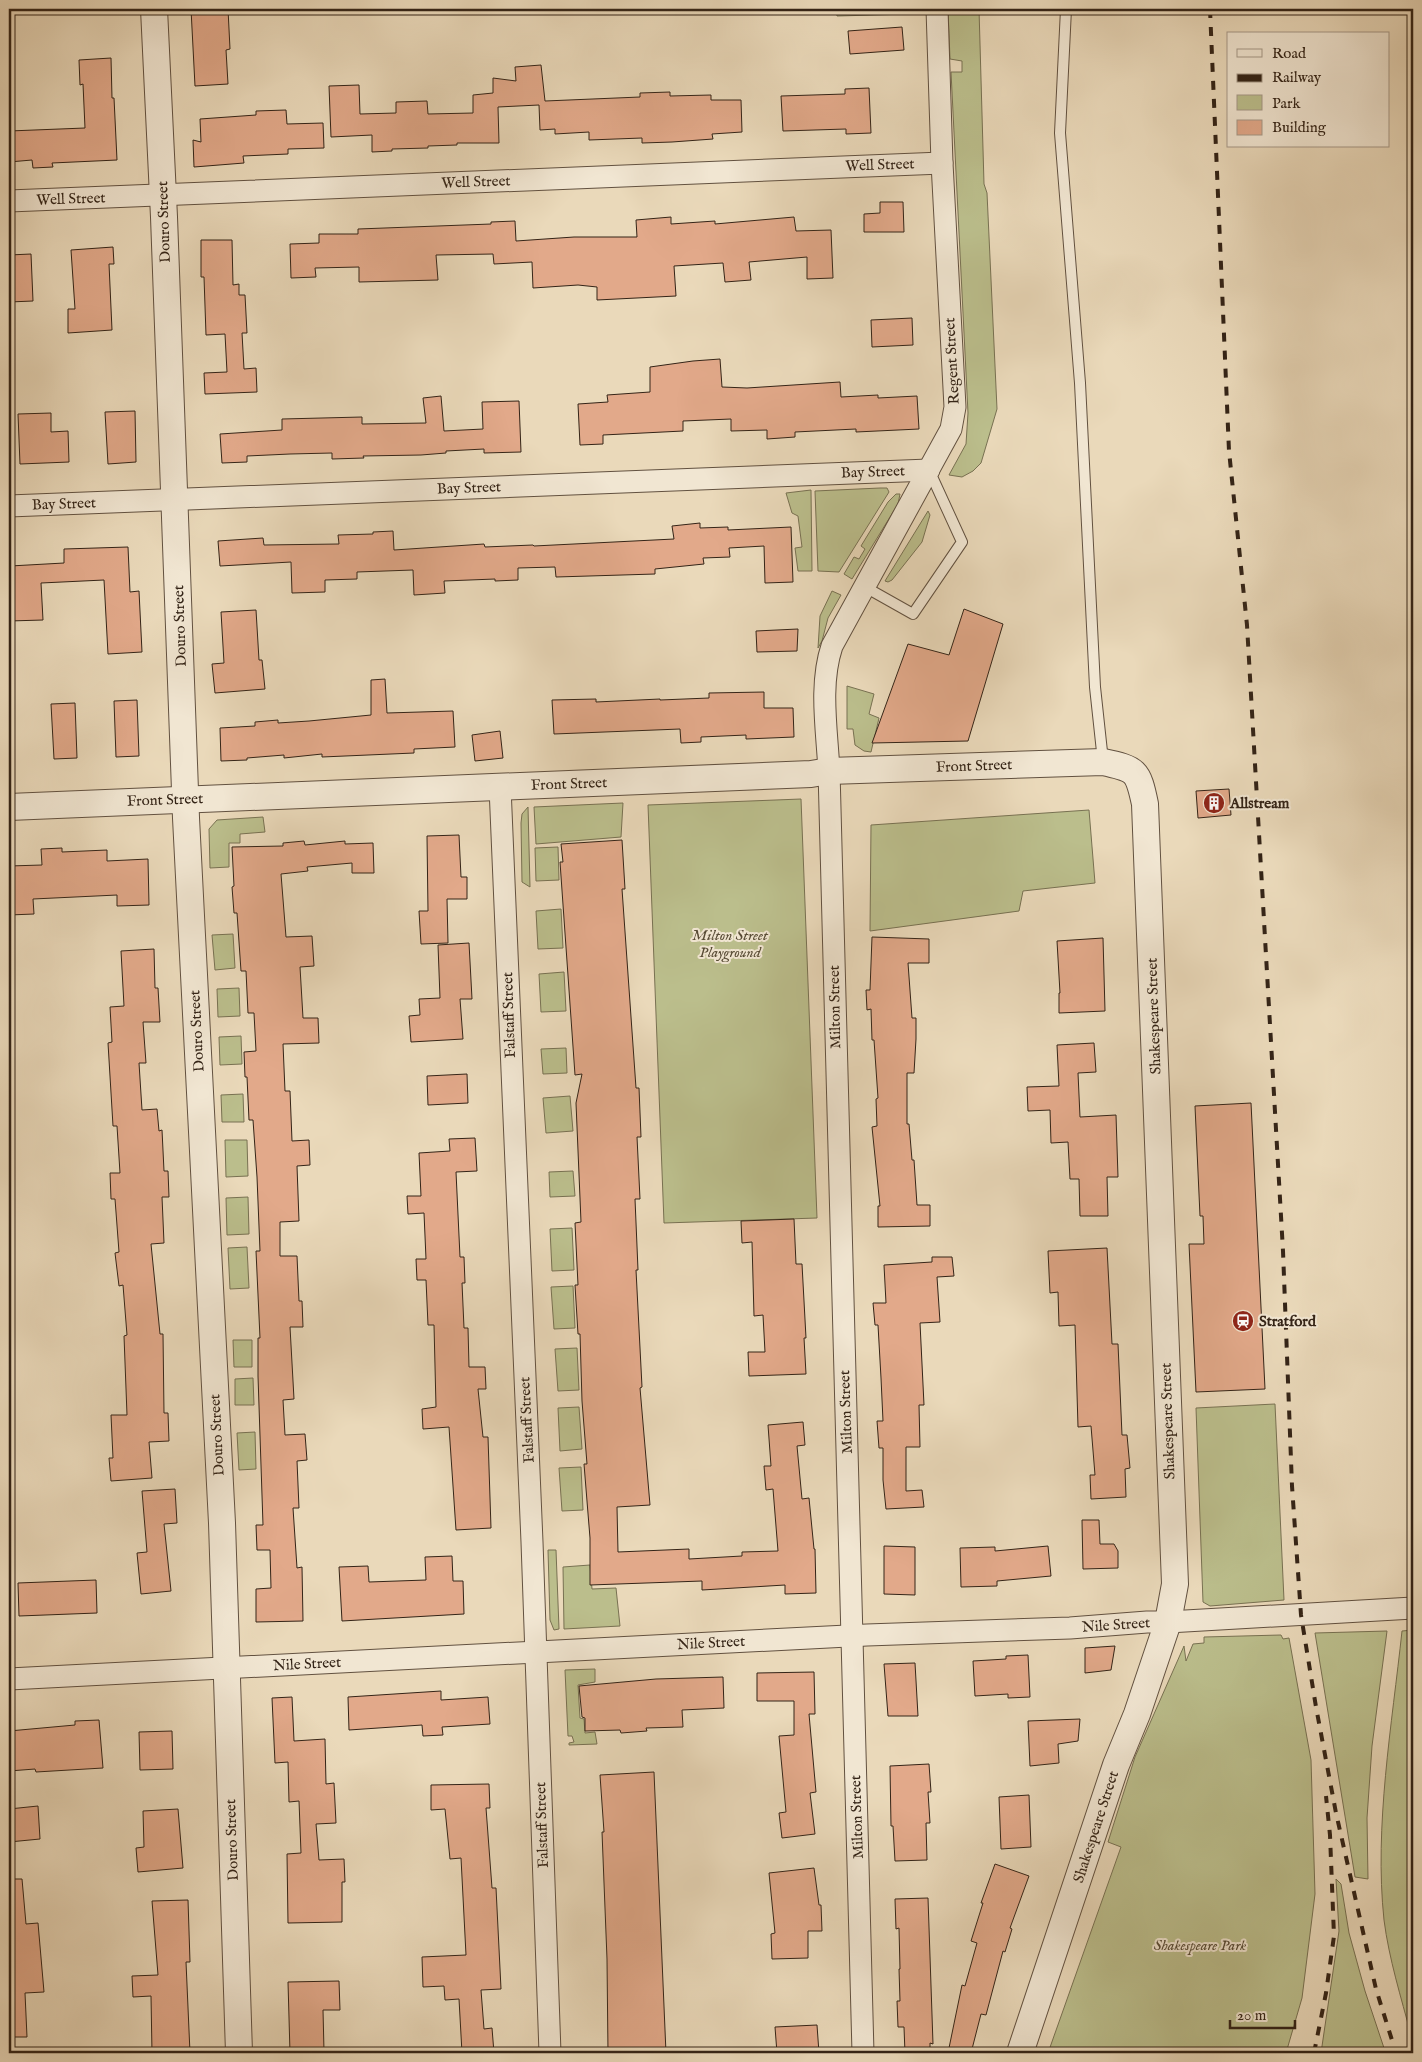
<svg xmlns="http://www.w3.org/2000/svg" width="1422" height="2062" font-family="'IM FELL English',serif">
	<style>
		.green { fill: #bbbe8c; stroke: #787152 }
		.building { fill: #e2a98a; stroke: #342417 }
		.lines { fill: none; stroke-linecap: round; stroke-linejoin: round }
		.service-casing { stroke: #625140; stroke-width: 12 }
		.minor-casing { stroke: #625140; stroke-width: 23 }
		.tertiary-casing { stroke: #625140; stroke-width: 28 }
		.service { stroke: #f1e6d2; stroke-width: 10 }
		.minor { stroke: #f1e6d2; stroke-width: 21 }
		.tertiary { stroke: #f1e6d2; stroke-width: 26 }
		.rail { stroke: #342417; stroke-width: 4; stroke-dasharray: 9 9; stroke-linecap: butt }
		.labels { text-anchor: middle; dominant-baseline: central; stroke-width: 4; stroke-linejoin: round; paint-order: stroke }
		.street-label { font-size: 15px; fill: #342417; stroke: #f1e6d2 }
		.poi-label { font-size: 15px; font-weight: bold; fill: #342417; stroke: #f1e6d2; text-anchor: start }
		.park-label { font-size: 15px; font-style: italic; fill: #564a34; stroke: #f1e6d2 }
	</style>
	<rect width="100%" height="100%" fill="#ead9ba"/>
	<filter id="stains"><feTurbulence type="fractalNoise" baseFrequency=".004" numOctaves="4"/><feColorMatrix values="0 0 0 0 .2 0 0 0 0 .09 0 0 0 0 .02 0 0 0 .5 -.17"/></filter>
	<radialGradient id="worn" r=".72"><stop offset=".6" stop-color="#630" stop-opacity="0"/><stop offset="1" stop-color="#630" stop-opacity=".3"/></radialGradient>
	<g class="green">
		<polygon points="836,9 914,9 914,11 910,14 837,16"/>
		<polygon points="948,9 979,9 984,184 987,193 997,409 981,463 973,471 962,477 949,475 966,444 968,413 951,72 962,72 962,61 950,59"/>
		<polygon points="880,488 887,488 889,492 839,572 818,571 815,491"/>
		<polygon points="811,490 812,571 798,571 795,548 802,547 798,516 792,513 786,493"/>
		<polygon points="896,494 900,494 898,504 852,579 844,574 854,557 859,559 865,549 861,546 888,502"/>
		<polygon points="928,511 930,515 922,542 892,580 888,582 885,581"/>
		<polygon points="832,591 841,595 828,618 822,641 818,648 820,616"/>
		<polygon points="847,686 874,694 869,714 879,718 871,752 864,751 855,745 853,729 847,729"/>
		<polygon points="801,799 817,1218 664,1223 648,805"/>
		<polygon points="623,803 621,837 536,844 534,807"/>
		<polygon points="528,807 530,887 522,882 521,823 522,814"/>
		<polygon points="1089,810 1095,883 1023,891 1019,911 870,931 871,825"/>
		<polygon points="263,817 265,832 240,834 240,843 229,843 229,867 210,868 209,829 217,820"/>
		<polygon points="558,847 559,880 536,881 535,848"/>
		<polygon points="561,909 563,948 538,949 536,911"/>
		<polygon points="233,934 235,968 215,970 212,935"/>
		<polygon points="564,972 566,1011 541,1012 539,974"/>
		<polygon points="239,988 240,1016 218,1017 217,989"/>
		<polygon points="241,1036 242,1064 220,1065 219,1037"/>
		<polygon points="566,1048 567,1073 543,1074 541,1049"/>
		<polygon points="243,1094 244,1122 222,1122 221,1095"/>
		<polygon points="570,1096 573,1131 546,1133 543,1098"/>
		<polygon points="225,1140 247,1140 248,1176 226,1177"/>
		<polygon points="573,1171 575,1196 550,1197 549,1172"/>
		<polygon points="248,1197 249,1234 227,1235 226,1198"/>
		<polygon points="572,1228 574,1270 552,1271 550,1229"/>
		<polygon points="247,1247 249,1288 230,1289 228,1248"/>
		<polygon points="573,1286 575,1328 554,1329 551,1287"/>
		<polygon points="233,1340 252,1340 252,1367 234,1367"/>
		<polygon points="577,1348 579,1390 558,1391 555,1349"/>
		<polygon points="253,1378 254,1405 235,1405 235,1379"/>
		<polygon points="1275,1404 1284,1600 1210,1606 1203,1602 1196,1408"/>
		<polygon points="579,1407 582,1449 560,1451 558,1408"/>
		<polygon points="255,1432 256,1469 239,1470 237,1433"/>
		<polygon points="581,1467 583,1510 562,1511 559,1468"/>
		<polygon points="548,1550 556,1550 559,1629 554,1630 550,1620"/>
		<polygon points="590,1565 592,1589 616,1588 620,1626 564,1629 563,1567"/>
		<path d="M1413 1630V2034L1411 2035C1401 1997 1389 1959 1384 1920 1374 1826 1392 1725 1402 1631Z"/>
		<polygon points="1387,1631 1372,1746 1367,1818 1368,1879 1355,1877 1315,1633"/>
		<polygon points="1281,1635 1283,1639 1289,1638 1311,1760 1315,1894 1302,1998 1286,2053 1048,2053 1121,1847 1108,1842 1135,1757 1184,1646 1186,1661 1193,1644 1204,1643 1204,1637"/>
		<polygon points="595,1669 595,1682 578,1685 580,1718 584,1719 585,1733 595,1732 597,1744 569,1745 569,1743 574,1742 572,1736 568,1736 565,1670"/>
		<polygon points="1336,1879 1341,1884 1349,1933 1365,1991 1384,2048 1374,2053 1321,2053 1339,1931"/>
	</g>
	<g class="building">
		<polygon points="191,9 228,9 230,49 226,50 228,84 195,86"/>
		<polygon points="902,27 904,50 850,54 848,31"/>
		<polygon points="111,58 112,98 114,98 117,160 52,163 53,167 33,168 32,160 9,162 9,131 85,128 83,84 80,85 79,60"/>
		<polygon points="541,65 545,101 640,97 640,93 670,92 670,96 711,95 711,100 741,100 742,132 712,134 713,139 672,142 642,143 642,138 589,140 589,132 555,134 555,129 540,130 539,105 498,107 499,143 457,143 457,145 428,146 428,148 392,149 392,151 372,152 372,135 331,137 329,86 359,85 360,114 396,113 396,102 427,101 428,114 473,113 473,95 493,93 493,78 516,81 515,67"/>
		<polygon points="869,88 871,133 846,134 846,129 783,131 781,96 845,94 845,89"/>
		<polygon points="286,110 287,124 323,123 324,148 288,149 288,154 243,156 244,163 194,167 193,140 201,142 200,119 256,115 256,111"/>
		<polygon points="880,202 903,202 904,232 864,232 864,214 880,213"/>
		<polygon points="671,217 671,224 715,221 715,224 794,217 796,231 831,230 833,278 807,279 807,257 749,262 751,280 725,282 723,263 674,266 676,296 597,300 597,287 578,285 533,288 532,262 494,264 493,254 436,255 438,280 359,282 359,267 315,268 316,277 291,278 290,244 319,243 319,234 358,234 358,229 491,224 491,222 515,221 516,241 574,237 637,237 636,220"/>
		<polygon points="201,240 232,240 233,285 239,284 239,295 245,295 247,333 242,333 244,369 256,368 257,392 205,394 204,373 227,372 225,334 206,335 204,277 201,277"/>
		<polygon points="113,247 114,264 109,264 112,330 68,333 68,309 75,309 71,250"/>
		<polygon points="31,254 33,301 9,302 9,255"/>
		<polygon points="912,318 913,345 872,347 871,320"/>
		<polygon points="720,359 722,387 747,388 840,382 841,397 878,395 878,398 917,396 919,429 856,432 856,429 795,432 795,437 767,439 767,430 731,431 731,419 683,421 683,431 603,435 603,444 580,445 578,404 608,402 607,395 650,392 650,367 693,361"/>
		<polygon points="441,396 444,431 483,429 482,402 519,401 521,452 484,453 484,449 446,451 446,453 421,455 363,456 364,458 332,459 332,453 290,454 247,456 247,462 222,463 220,434 282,430 282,419 362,417 362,424 426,423 423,398"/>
		<polygon points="135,411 136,462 108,464 105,412"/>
		<polygon points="51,413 51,432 68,431 69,462 20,464 18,414"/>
		<polygon points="700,523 700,528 728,527 728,530 791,527 793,582 765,583 764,546 729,548 730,557 703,558 704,564 655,569 655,574 556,577 555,567 518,568 518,580 495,581 495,579 444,581 445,593 414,595 413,570 357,572 357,579 325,580 325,592 292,593 291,562 220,566 218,541 263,538 264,545 339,544 338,535 373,534 373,532 393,531 394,550 484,544 485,547 533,545 534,546 674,539 672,526"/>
		<polygon points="128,547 130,592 139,591 142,652 108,654 104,580 41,583 43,620 9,621 9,599 11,598 10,566 64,563 64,549"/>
		<polygon points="964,609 1003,624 968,741 872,743 908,644 949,655"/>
		<polygon points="256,610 259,660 262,660 265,689 215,693 212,664 224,663 221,612"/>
		<polygon points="798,629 797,651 757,652 756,631"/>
		<polygon points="385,679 387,713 453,711 455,747 414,749 414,753 322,757 322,754 284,758 284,755 247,758 247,760 221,761 220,728 255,726 255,722 278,720 278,723 309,721 371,715 371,680"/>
		<polygon points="764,692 764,708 793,708 794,737 746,739 746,735 701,737 701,742 681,743 680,729 554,734 552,700 596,699 596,702 660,699 660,700 709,698 709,693"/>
		<polygon points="137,700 139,756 116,757 114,701"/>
		<polygon points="75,703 77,758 54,759 51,704"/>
		<polygon points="500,731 503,758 475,761 472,735"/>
		<polygon points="1229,789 1231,815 1198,818 1196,791"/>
		<polygon points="459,835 461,877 467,877 467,899 447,899 448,943 421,944 419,911 428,911 427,836"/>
		<polygon points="622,840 625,889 622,889 636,1088 639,1088 641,1137 637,1137 640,1199 635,1199 638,1270 636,1270 642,1387 640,1388 650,1505 617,1507 618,1552 689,1549 689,1559 742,1556 742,1552 778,1551 773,1489 766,1490 764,1466 771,1466 768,1425 803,1422 805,1445 797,1446 802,1499 809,1498 814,1549 815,1549 816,1593 785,1594 785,1585 702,1590 702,1581 590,1585 590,1538 584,1464 587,1464 582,1401 580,1334 578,1334 575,1285 578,1285 575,1223 581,1222 576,1103 582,1074 575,1075 560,862 563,862 561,844"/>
		<polygon points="304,841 305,845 345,841 345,844 373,843 374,873 352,873 352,863 307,867 308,871 281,874 286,937 312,936 314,966 300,967 303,1018 318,1018 319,1043 283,1044 285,1091 290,1091 292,1141 309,1140 310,1165 297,1166 299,1221 280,1222 280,1256 297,1256 299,1301 302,1301 303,1327 290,1327 294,1399 283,1400 285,1435 305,1434 307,1460 297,1461 299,1508 293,1508 297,1568 302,1567 303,1621 256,1622 256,1589 271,1588 270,1550 257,1550 256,1525 263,1525 258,1376 258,1338 260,1338 256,1251 260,1251 257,1177 253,1120 249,1120 247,1077 245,1077 244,1052 256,1051 254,1013 248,1013 246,971 241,971 237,913 234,913 232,887 234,886 232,847 283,846 283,843"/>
		<polygon points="62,848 62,852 107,850 107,861 148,859 149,905 117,906 117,895 33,899 34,914 9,915 9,866 42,865 41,849"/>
		<polygon points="872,937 929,939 929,963 908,963 912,1018 916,1018 916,1039 914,1073 907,1073 907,1124 909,1124 912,1160 914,1160 917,1205 930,1205 930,1226 878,1227 878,1206 880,1206 872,1127 877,1126 876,1099 878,1098 874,1040 872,1040 871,1009 867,1010 866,990 870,990"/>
		<polygon points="1103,938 1105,1011 1059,1013 1059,993 1060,993 1057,941"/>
		<polygon points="469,943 472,999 460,999 463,1039 411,1042 409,1016 420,1015 419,999 440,998 438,945"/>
		<polygon points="154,949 155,988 158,988 160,1022 143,1022 146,1063 139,1063 142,1110 157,1109 159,1131 162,1130 164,1171 168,1171 169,1197 162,1197 164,1243 151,1244 160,1334 163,1334 164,1413 168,1413 169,1441 149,1442 152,1478 111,1481 109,1458 113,1458 111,1415 127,1415 124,1336 127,1335 123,1285 119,1286 115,1253 119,1252 115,1199 111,1199 110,1173 120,1173 117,1126 113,1126 108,1043 112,1042 110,1007 124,1006 121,951"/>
		<polygon points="1094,1043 1096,1072 1078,1073 1080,1117 1116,1115 1118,1177 1107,1177 1108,1216 1080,1216 1079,1179 1070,1179 1068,1142 1051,1143 1050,1110 1028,1111 1027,1087 1059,1086 1057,1045"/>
		<polygon points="467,1074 468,1103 428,1105 427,1076"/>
		<polygon points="1251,1103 1265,1389 1196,1392 1189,1244 1204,1244 1203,1216 1200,1216 1195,1106"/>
		<polygon points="475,1138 477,1171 456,1172 460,1257 464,1257 465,1283 462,1283 464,1328 468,1328 469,1367 485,1367 486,1389 478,1389 483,1437 488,1437 491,1528 456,1530 449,1427 423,1429 422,1409 436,1407 434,1325 428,1325 426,1280 417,1280 416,1259 426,1259 424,1213 408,1214 407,1196 421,1196 419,1153 450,1151 449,1139"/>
		<polygon points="794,1219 796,1264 802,1264 806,1338 804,1338 806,1374 749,1376 748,1352 765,1352 763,1315 754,1316 752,1242 742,1243 741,1221"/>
		<polygon points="1107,1248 1112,1344 1118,1344 1122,1435 1127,1435 1130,1468 1125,1469 1126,1497 1091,1499 1090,1475 1095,1475 1091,1426 1078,1427 1075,1325 1059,1326 1058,1292 1050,1293 1048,1251"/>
		<polygon points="932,1257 952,1257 954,1276 937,1277 940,1322 920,1323 924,1405 919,1405 920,1447 906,1447 906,1491 922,1490 924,1507 886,1509 883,1480 883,1448 879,1448 877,1421 883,1421 881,1378 878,1325 875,1325 873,1303 886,1303 884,1265 932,1262"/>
		<polygon points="175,1489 177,1523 164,1524 171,1591 141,1594 137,1553 147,1552 142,1491"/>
		<polygon points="1082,1520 1099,1520 1100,1544 1114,1544 1118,1551 1118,1568 1083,1569"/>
		<polygon points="884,1546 915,1547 915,1595 884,1594"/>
		<polygon points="1048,1546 1051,1576 997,1581 997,1586 961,1587 960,1548 995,1547 995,1551"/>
		<polygon points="452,1556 453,1581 463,1581 464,1614 342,1621 339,1567 368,1566 369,1582 426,1580 425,1557"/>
		<polygon points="96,1580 97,1613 19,1616 18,1583"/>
		<polygon points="1115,1646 1111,1670 1085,1673 1085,1648"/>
		<polygon points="1028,1655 1030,1697 1008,1698 1008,1694 975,1696 973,1661 1006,1659 1006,1656"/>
		<polygon points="915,1663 918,1716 888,1716 884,1664"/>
		<polygon points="814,1672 815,1714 809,1714 816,1792 810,1793 815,1834 782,1838 779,1813 786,1812 779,1736 794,1735 794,1701 757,1701 757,1673"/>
		<polygon points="723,1677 724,1708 682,1710 683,1727 646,1728 647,1731 621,1733 620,1730 585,1731 585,1718 582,1717 579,1686 656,1679"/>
		<polygon points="441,1691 441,1700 488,1697 490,1724 442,1727 443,1735 423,1736 422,1725 349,1730 348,1697"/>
		<polygon points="292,1697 294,1741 325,1739 326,1784 334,1783 336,1823 316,1824 319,1860 344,1859 345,1882 342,1882 342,1922 288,1923 287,1854 301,1853 299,1801 289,1802 288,1762 275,1763 272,1698"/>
		<polygon points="1080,1719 1078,1741 1058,1744 1059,1763 1030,1766 1028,1721"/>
		<polygon points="99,1720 103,1768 36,1772 35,1769 9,1771 9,1731 75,1725 75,1721"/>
		<polygon points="172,1731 173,1769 140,1770 139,1732"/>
		<polygon points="929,1764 931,1792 928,1792 930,1823 926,1823 927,1860 895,1861 893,1826 891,1826 890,1766"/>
		<polygon points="654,1772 666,2053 608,2053 607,1959 602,1832 604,1832 600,1775"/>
		<polygon points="489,1784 490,1808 486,1808 492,1888 496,1888 501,1989 481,1990 484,2029 492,2028 494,2053 462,2053 459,1999 445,2000 444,1986 423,1987 422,1957 466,1955 461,1858 450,1859 445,1809 431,1810 431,1785"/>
		<polygon points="1029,1795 1031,1847 1001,1849 999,1797"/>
		<polygon points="38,1806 40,1839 9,1842 9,1809"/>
		<polygon points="178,1809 183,1868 138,1872 136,1848 144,1847 143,1811"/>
		<polygon points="995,1864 1029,1876 1010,1928 1012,1929 1005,1952 1003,1951 986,2015 981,2014 971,2053 968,2053 949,2048 962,1985 965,1986 977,1943 971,1941 983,1903 981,1903"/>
		<polygon points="814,1868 819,1905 821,1905 822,1931 808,1931 808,1958 772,1959 771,1934 775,1933 769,1873"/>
		<polygon points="9,1879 22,1879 26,1924 38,1923 44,1992 25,1993 27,2037 9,2037"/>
		<polygon points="928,1898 933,2044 930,2043 930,2053 905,2053 904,2027 898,2027 897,2001 900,2001 899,1969 900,1969 899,1928 896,1929 895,1899"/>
		<polygon points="188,1900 190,1962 186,1962 190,2053 152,2053 151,1996 133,1997 132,1976 158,1975 152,1901"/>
		<polygon points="339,1981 340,2010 323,2010 324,2051 290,2053 288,1982"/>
		<polygon points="817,2025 819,2053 777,2053 775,2027"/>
	</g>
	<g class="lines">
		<g class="service-casing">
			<g id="service">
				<polyline points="1066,9 1060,133 1080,383 1095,687 1103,761"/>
				<polyline points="865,587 913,614 962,542 929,470"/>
			</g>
		</g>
		<g class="minor-casing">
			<g id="minor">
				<polyline points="9,201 942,163"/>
				<polyline points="9,506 929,470"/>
				<polyline points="500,787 532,1542 550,2053"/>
				<polyline points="9,1679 867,1635 1070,1628 1147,1622 1168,1622 1413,1608"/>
				<path d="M863 2053 829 771C827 730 819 685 832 646L951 429 955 407 942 163 937 9"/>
			</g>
		</g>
		<g class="tertiary-casing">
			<g id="tertiary">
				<polyline points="154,9 164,217 186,818 222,1523 239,2053"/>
				<path d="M9 807 811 774 829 771 1103 762C1136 769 1138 770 1145 804L1175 1584 1168 1622 1137 1714 1116 1765 1020 2053"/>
			</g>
		</g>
		<use href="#service" class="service"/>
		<use href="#minor" class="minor"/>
		<use href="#tertiary" class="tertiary"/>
		<g class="rail">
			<polyline points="1210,9 1229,451 1247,625 1283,1251 1292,1486 1301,1615 1316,1707 1336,1813 1376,1989 1396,2053"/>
			<polyline points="1314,2053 1326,1993 1334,1936 1330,1835 1326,1796"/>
		</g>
	</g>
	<defs>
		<g id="building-disc" transform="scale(1.125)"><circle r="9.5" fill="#8f2418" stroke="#f1e6d2"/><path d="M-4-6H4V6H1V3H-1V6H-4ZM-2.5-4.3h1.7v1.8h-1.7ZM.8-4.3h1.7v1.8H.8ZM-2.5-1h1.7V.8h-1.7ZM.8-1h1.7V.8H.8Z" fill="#fff"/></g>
		<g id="station-disc" transform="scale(1.125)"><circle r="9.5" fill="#8f2418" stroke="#f1e6d2"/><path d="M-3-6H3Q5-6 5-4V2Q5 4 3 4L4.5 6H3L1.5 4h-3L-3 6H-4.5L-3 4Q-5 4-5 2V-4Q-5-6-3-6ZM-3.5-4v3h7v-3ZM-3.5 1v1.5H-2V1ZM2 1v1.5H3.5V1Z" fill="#fff"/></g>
	</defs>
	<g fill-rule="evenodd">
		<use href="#building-disc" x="1214" y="803"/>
		<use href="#station-disc" x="1243" y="1321"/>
	</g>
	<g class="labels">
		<g class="street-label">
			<text transform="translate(880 165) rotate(-2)">Well Street</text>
			<text transform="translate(476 182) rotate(-2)">Well Street</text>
			<text transform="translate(71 199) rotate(-2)">Well Street</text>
			<text transform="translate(164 222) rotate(-92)">Douro Street</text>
			<text transform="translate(952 361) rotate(-93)">Regent Street</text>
			<text transform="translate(873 472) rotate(-2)">Bay Street</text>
			<text transform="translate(469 488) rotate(-2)">Bay Street</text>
			<text transform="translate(64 504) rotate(-2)">Bay Street</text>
			<text transform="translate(180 626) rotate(-92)">Douro Street</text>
			<text transform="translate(974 766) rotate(-2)">Front Street</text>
			<text transform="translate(569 784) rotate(-2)">Front Street</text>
			<text transform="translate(165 800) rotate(-2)">Front Street</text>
			<text transform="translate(835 1007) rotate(-91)">Milton Street</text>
			<text transform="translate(509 1015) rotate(-92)">Falstaff Street</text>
			<text transform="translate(1154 1016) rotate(-92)">Shakespeare Street</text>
			<text transform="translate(197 1031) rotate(-93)">Douro Street</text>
			<text transform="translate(846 1412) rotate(-92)">Milton Street</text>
			<text transform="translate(527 1420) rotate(-93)">Falstaff Street</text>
			<text transform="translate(1168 1421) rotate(-92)">Shakespeare Street</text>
			<text transform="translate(217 1435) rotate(-93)">Douro Street</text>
			<text transform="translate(1116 1625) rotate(-4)">Nile Street</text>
			<text transform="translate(711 1643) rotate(-3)">Nile Street</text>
			<text transform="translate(307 1664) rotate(-3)">Nile Street</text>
			<text transform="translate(857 1817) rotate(-92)">Milton Street</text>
			<text transform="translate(542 1825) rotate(-92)">Falstaff Street</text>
			<text transform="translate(1096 1827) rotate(-72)">Shakespeare Street</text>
			<text transform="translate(232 1840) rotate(-92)">Douro Street</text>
		</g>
		<g class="poi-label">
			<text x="1230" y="803">Allstream</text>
			<text x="1259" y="1321">Stratford</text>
		</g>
		<g class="park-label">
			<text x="730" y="935">Milton Street<tspan x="730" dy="17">Playground</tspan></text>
			<text x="1200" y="1945">Shakespeare Park</text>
		</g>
	</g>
	<rect width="1422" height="2062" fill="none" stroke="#ead9ba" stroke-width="30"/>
	<rect x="10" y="10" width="1402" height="2042" fill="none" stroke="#342417" stroke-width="2.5"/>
	<rect x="15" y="15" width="1392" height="2032" fill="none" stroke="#342417"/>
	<rect x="1227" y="32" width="162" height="115" fill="#f1e6d2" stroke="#a59887"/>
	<rect x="1237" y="49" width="25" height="8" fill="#f1e6d2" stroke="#a59887"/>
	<text x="1272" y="58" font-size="15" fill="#342417">Road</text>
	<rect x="1237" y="74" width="25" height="8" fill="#342417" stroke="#a59887"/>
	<text x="1272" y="82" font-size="15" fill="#342417">Railway</text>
	<rect x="1237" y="95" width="25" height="15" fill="#bbbe8c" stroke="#a59887"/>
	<text x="1272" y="108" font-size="15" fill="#342417">Park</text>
	<rect x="1237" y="120" width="25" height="15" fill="#e2a98a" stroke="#a59887"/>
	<text x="1272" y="132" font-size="15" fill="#342417">Building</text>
	<path d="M1230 2020v8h65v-8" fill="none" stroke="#342417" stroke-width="2.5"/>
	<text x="1237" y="2020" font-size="15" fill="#342417" stroke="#f1e6d2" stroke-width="4" paint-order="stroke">20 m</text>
	<rect width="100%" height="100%" filter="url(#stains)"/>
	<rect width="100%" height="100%" fill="url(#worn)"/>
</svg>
